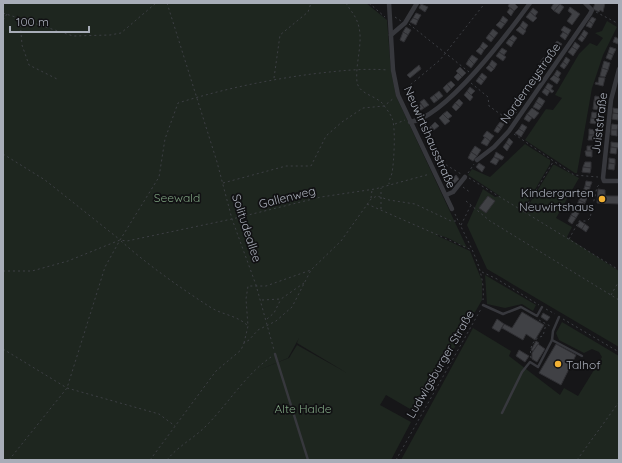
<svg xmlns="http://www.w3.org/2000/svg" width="622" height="463" font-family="Quicksand,sans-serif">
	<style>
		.green { fill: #1e261f; fill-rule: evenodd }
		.building { fill: #404145; stroke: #303034 }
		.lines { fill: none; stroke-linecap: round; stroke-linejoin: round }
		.path { stroke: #3d3f44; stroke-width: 1; stroke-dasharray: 2 3; stroke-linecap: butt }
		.service { stroke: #37383d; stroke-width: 2.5 }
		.minor { stroke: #37383d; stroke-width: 4.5 }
		.poi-dot { fill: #f2b134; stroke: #111113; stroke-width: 1.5 }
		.labels { text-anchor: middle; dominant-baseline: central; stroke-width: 3.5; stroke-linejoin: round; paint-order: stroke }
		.street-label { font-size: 12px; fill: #a8adb8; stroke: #111113 }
		.poi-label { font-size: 12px; fill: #a8adb8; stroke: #111113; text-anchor: end }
		.park-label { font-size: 12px; fill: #7fa381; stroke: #111113 }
	</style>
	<rect width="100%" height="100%" fill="#161618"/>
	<g class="green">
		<path d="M3 3H366L387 20 391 71 396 96 467 248C456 243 448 236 436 235L470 251 482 281V300L417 413 386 395 380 405 411 422 391 460H3ZM299 338 297 343 347 373 297 345 289 358 256 371 239 391 256 371 288 358Z"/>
		<polygon points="607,21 617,27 603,55 592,88 577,173 575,173 525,140 546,109 553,110 562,98 555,95 579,54 590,43 597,46 603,38 595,33 602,31"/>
		<polygon points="525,144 550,160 550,164 523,210 525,211 553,165 555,165 579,178 556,218 572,227 567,237 619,271 619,347 487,269 467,225 483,189 495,197 500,196 468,175 472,169 490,177"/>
		<polygon points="485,275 536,305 533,311 522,304 505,308 487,304"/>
		<polygon points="562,322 619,356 619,460 401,460 473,328 511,351 509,356 560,395 564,388 578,396 602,357 599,352 592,349 584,353 559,340 556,333"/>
	</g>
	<g class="building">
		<polygon points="510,3 514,3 518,7 514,11 508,6"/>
		<polygon points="554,3 560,4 554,11 551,8"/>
		<polygon points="605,3 603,12 600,10 599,12 593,9 595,3"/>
		<polygon points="421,4 428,7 425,12 419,8"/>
		<polygon points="560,4 564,7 559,14 554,11"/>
		<polygon points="570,7 580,14 572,25 567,21 572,14 568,11"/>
		<polygon points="510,8 514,11 511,16 507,12"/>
		<polygon points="533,8 538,12 535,16 530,12"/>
		<polygon points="530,12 537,18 533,22 526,17"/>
		<polygon points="416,13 421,15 418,20 413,18"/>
		<polygon points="503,16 508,20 505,24 500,21"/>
		<polygon points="592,17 596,19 593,24 589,21"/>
		<polygon points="413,18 418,20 416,25 410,22"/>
		<polygon points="500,21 505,24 501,29 496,25"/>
		<polygon points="523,21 528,25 525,30 520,26"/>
		<polygon points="589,21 593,24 591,28 586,26"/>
		<polygon points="520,26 526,31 523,35 516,30"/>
		<polygon points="564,26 571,30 568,35 561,30"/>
		<polygon points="406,27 411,30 408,35 403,32"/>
		<polygon points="493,29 498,33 494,38 489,34"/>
		<polygon points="584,30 588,33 585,38 581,35"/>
		<polygon points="403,32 408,35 404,42 400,40"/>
		<polygon points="563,32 568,35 565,40 560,36"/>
		<polygon points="489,34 494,38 491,42 486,38"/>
		<polygon points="513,35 517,38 514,42 509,39"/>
		<polygon points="581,35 585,38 582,42 578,39"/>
		<polygon points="615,37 619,39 618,44 613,42"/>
		<polygon points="509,39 514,42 511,47 506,43"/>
		<polygon points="557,41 562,44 559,48 554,45"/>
		<polygon points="483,42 488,46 484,50 480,47"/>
		<polygon points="575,42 580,46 577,50 572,47"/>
		<polygon points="554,45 559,48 556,53 551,50"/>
		<polygon points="480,47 484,50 481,55 476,51"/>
		<polygon points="572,47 577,50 573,56 568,52"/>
		<polygon points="610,47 616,49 613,55 608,53"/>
		<polygon points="502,48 507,51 504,55 499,52"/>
		<polygon points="499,52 506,57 503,61 496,56"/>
		<polygon points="608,53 613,55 611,60 606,58"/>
		<polygon points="549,54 553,56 550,61 546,58"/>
		<polygon points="472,55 478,59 474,64 469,59"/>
		<polygon points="544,57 550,61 547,66 540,62"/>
		<polygon points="566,57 570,60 567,65 563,62"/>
		<polygon points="469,59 474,64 471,68 466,64"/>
		<polygon points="492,60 497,64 494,69 489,65"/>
		<polygon points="604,61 610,63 608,70 602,68"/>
		<polygon points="563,62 567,65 564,69 560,66"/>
		<polygon points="419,65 421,69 410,78 407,75"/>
		<polygon points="489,65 494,69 491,72 486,68"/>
		<polygon points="460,67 466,73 462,77 456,71"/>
		<polygon points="540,67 544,70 541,75 537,72"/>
		<polygon points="602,68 608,70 605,77 600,76"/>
		<polygon points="557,70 561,73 558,78 554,75"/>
		<polygon points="537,72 541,75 538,79 534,76"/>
		<polygon points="458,73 462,77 458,81 454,77"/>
		<polygon points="482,73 487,77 484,81 479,77"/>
		<polygon points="554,75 560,79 557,84 550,79"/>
		<polygon points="479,77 484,81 481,85 476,81"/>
		<polygon points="599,77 605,78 603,86 595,84 596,82 598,83"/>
		<polygon points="451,81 455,85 451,89 447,84"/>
		<polygon points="548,83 553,86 551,89 554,91 552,93 545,88"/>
		<polygon points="447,84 451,89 447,93 443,88"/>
		<polygon points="527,85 532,88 529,92 524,89"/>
		<polygon points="470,87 475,91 471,95 467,91"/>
		<polygon points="545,88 550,91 547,96 542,92"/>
		<polygon points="439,91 443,96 438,100 434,95"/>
		<polygon points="467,91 473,97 470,101 464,95"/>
		<polygon points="521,94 526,97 523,101 518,98"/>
		<polygon points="434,95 438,100 434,103 430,98"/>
		<polygon points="595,96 601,97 600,102 594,101"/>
		<polygon points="539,97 545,101 542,106 536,102"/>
		<polygon points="518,98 523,101 520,106 515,102"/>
		<polygon points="424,99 429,105 424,108 420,102"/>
		<polygon points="459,99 463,103 460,107 455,103"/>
		<polygon points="594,101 600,102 599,110 593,109"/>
		<polygon points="536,102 542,106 539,110 533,107"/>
		<polygon points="455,103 460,107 456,111 452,107"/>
		<polygon points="421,104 424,108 417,113 414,109"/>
		<polygon points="512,107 518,110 515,114 510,111"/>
		<polygon points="532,108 539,113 534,119 527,114"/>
		<polygon points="613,108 619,109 619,114 613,113"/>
		<polygon points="447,111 452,116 448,119 443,114"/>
		<polygon points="510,111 515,114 511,119 506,116"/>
		<polygon points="592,112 598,113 597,119 591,118"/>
		<polygon points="613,113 619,114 618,120 612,119"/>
		<polygon points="443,114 450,121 445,125 439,118"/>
		<polygon points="527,114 532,118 529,122 524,119"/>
		<polygon points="591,118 597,119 596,124 590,123"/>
		<polygon points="435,122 439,126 434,130 431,126"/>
		<polygon points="500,122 504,124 501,129 497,126"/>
		<polygon points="522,124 527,127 524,132 519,129"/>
		<polygon points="612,124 618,125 617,130 611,130"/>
		<polygon points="431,126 434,130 428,136 425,132"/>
		<polygon points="497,126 501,129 498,133 494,131"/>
		<polygon points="519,129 524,132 521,137 515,133"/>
		<polygon points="589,129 595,130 594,135 589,135"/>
		<polygon points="611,130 617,130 617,136 611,135"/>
		<polygon points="487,131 494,136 490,141 483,136"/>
		<polygon points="589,135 594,135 594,140 588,140"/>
		<polygon points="485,137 490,141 487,146 481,143"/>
		<polygon points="509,138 513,142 510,146 506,143"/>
		<polygon points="611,142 619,143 619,148 611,147"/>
		<polygon points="506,143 510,146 507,151 503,147"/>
		<polygon points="475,146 481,150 477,156 471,152"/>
		<polygon points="587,146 593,146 592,151 587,151"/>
		<polygon points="611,147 617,148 616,154 610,153"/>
		<polygon points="585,151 592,151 592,157 586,156"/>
		<polygon points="471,152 477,156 473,161 468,158"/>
		<polygon points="496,152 504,157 502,160 494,157"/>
		<polygon points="494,157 499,160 496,165 490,162"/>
		<polygon points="609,158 615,159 615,164 609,163"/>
		<polygon points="585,162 591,162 591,168 583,167"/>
		<polygon points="479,163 485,167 482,172 476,167"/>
		<polygon points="609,163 615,164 614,170 608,169"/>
		<polygon points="583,167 591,168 590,173 582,172"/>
		<polygon points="456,175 459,179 454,184 451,181"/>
		<polygon points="586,181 592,182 590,187 585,186"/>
		<polygon points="585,186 590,187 589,193 583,191"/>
		<polygon points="598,189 605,190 605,196 619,196 619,204 597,203"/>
		<polygon points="582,195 587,198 585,203 579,200"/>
		<polygon points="488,196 495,201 486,213 479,208"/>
		<polygon points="579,200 585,203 582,208 577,205"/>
		<polygon points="574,210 579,213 576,218 571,215"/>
		<polygon points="571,215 576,218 572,224 568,221"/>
		<polygon points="580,221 585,224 582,229 577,226"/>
		<polygon points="585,224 589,227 586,232 582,229"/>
		<polygon points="522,312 544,325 535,340 526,334 523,340 502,328 504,324 512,328"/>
		<polygon points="543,313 550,317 547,321 541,317"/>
		<polygon points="497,319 504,324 499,332 492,328"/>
		<polygon points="536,341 539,343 533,351 531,350"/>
		<polygon points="538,344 545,349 537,362 532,359 532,353"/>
		<polygon points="556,344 576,355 561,385 539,373"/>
		<polygon points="519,350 529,356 525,362 516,356"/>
	</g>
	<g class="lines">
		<g class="path">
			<polyline points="167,3 217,162 232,219 256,285 274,350"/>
			<path d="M346 3C350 10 356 16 358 24 364 41 355 63 357 82 359 94 374 95 382 103 385 107 390 113 392 118 396 127 394 162 392 173 391 177 389 179 389 184"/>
			<polyline points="369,3 385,17"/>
			<polyline points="596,12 619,24"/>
			<polyline points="3,13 73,36 110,35 121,33 156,3"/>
			<polyline points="395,17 401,21"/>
			<polyline points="3,20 7,14"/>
			<polyline points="20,20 22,45 29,65 59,80"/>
			<polyline points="409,24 469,72"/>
			<polyline points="274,78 280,35 308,12 311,3"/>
			<polyline points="471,83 488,97 489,106 510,121"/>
			<polyline points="403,91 440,60 485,3"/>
			<polyline points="395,124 405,120"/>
			<polyline points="514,134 574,175 598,177"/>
			<polyline points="3,154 45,180 119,239"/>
			<polyline points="433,157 461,174"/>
			<polyline points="468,173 474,164"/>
			<polyline points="469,178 619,270"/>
			<polyline points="223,183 286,166 311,166 326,136 342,122 363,108 384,106 394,98"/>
			<polyline points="463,187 471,193"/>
			<polyline points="371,198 372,190"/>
			<polyline points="466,201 490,221 619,300"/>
			<polyline points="367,204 472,250"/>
			<polyline points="381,209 381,188"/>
			<polyline points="523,212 553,162"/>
			<path d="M455 214C467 241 486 269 483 300"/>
			<polyline points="461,225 471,205"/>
			<polyline points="569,239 579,221 587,221 590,218 597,187 600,184"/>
			<path d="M121 241C148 265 179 287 210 307 222 315 237 315 248 326"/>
			<polyline points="3,271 32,271 68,261 120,240 127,241 232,219 321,197 375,189 430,174"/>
			<polyline points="482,272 497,279 539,305"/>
			<polyline points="611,295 619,281"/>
			<polyline points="262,300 281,299 304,283"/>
			<polyline points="546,309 555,314"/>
			<polyline points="267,319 274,313 281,299"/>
			<polyline points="563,319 619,352"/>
			<polyline points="539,320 550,326"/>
			<polyline points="244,343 248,326 246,299 248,286 266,286 311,270"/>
			<polyline points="3,349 67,388 159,414 175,426"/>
			<path d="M531 358C529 348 533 338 543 336L546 324"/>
			<polyline points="207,459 208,460"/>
			<path d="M9 460 67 388 105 267 120 240 159 177 165 139 178 103C223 89 267 80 312 74 338 71 362 68 388 70"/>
			<polyline points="150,460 216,371 241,350 244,343 249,340 258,330 276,321 292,307 311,270 341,241 371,199 377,196 389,200 415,204 451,221 458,221"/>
			<path d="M167 460C178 446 193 439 206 426 228 404 245 375 271 357"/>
			<polyline points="396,460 481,309"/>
			<polyline points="577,460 619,402"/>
		</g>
		<g class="service">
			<polyline points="483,305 503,314 521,307 537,316 542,307"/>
			<polyline points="559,317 553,331 552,340 582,356"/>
			<polyline points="275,354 308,460"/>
			<polyline points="502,413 522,372 530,362 538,367 552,340"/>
		</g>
		<g class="minor">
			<polyline points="389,3 393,70 398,95 452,209"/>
			<polyline points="391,35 405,23 417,3"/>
			<polyline points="619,69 611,100 603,178 604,181 619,181"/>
			<path d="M410 122C445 118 509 32 530 3"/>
			<polyline points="477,160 494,147 509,131 590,14 592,10 585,3"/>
			<polyline points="446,195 453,192 465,177"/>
		</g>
	</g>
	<g class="poi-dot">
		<circle cx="602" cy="199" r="4"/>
		<circle cx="558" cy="364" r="4"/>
	</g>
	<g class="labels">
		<g class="street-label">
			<text transform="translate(530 83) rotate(-55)">Norderneystraße</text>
			<text transform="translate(599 123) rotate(-83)">Juiststraße</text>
			<text transform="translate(430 137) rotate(66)">Neuwirtshausstraße</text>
			<text transform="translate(287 197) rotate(-14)">Gallenweg</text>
			<text transform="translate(247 228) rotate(72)">Solitudeallee</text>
			<text transform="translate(440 364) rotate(-60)">Ludwigsburger Straße</text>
		</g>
		<g class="poi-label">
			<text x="594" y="192">Kindergarten<tspan x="594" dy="14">Neuwirtshaus</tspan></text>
			<text x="566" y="364" text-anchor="start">Talhof</text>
		</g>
		<g class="park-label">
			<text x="177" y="197">Seewald</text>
			<text x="303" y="408">Alte Halde</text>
		</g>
	</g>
	<rect width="622" height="463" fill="none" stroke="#a8adb8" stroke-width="8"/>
	<path d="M10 26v6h79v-6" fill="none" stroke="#a8adb8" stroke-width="2"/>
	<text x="16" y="26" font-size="12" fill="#a8adb8" stroke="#111113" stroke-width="3" paint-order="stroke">100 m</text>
</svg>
